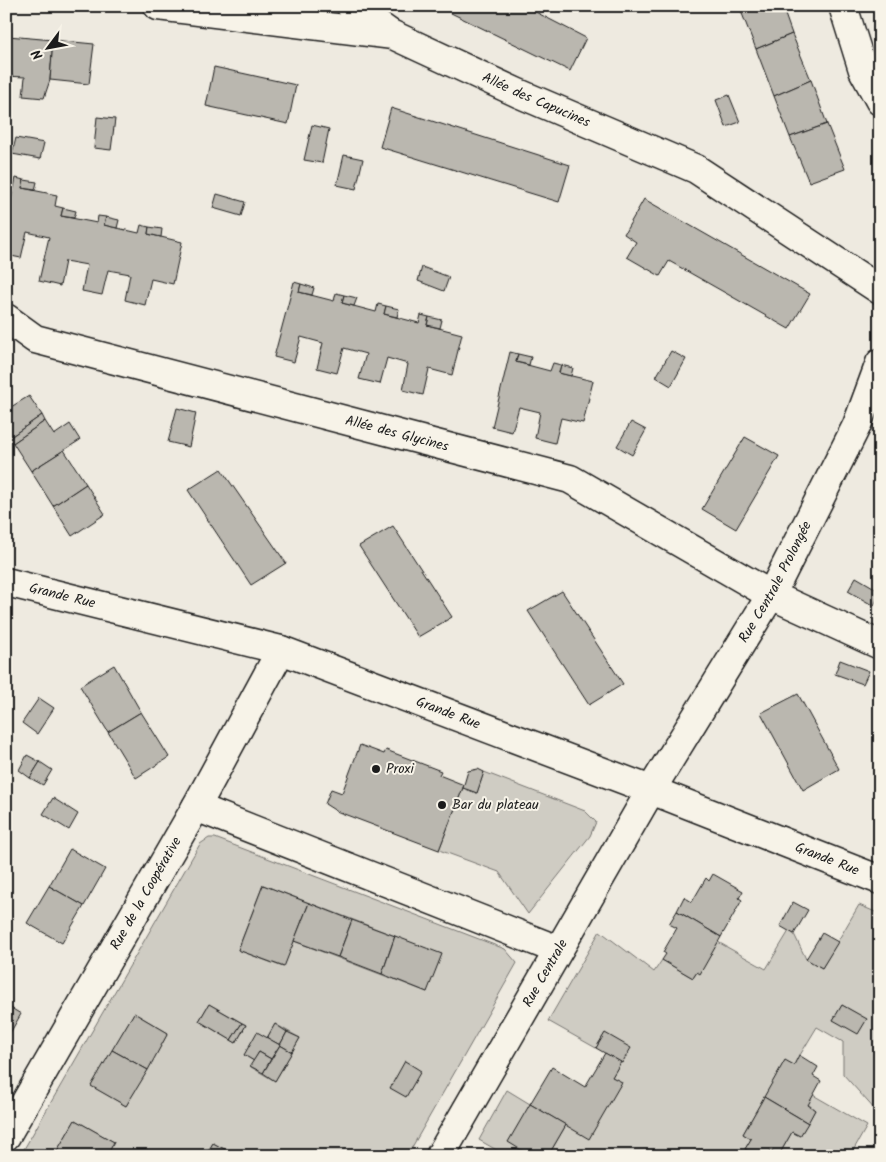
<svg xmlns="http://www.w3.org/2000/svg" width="886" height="1162" font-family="Kalam,sans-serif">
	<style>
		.green { fill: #cfccc3; stroke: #767470; fill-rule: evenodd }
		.building { fill: #bab7af; stroke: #1c1c1c }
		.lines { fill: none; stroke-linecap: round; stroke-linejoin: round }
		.minor-casing { stroke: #1c1c1c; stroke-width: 31 }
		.minor { stroke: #f7f3e8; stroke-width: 28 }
		.poi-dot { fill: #1c1c1c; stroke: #f7f3e8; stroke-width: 2 }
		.labels { text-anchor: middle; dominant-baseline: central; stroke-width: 4; stroke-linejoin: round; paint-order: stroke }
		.street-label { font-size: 14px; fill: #1c1c1c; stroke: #f7f3e8 }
		.poi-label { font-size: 14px; fill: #1c1c1c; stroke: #f7f3e8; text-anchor: start }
	</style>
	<rect width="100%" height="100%" fill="#eeeae0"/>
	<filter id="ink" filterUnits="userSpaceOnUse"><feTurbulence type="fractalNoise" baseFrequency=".02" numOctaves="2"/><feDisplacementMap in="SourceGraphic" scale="10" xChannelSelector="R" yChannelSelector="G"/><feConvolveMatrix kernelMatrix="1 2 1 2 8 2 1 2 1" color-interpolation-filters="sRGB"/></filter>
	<g filter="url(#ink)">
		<g class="green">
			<polygon points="484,772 585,811 596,822 590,836 528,914 499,872 439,850 463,788 477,793"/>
			<path d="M209 838H215L505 949 517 963 407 1156H226L228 1151 213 1143 205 1156H107L114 1142 75 1120 54 1156H20L200 844ZM263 885 395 936 427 992 294 941 283 967 238 950ZM209 1004 246 1025 236 1043 199 1021ZM134 1013 168 1033 126 1106 92 1086ZM275 1024 300 1038 275 1081 251 1067 254 1061 244 1055 267 1038Z"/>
			<path d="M859 905 880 914V1105L876 1111 843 1074V1042L817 1027 794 1065 785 1061 743 1134 751 1139 745 1149 757 1156H548L566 1125 621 1082 612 1077 621 1062 605 1033 596 1048 548 1021 600 931 654 972 662 960 693 978 718 942 766 969 789 931 794 934 806 959 822 968ZM842 1005 866 1019 833 1020Z"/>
			<polygon points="507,1090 530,1104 531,1156 507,1156 479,1140"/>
			<polygon points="813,1095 867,1126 850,1156 767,1156 770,1150 779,1155 792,1132 800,1136 815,1110 808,1104"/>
		</g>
		<g class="building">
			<polygon points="454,6 524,6 586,38 570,71 451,13"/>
			<polygon points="739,6 782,6 792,34 756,49"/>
			<polygon points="792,34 811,80 774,96 756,49"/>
			<polygon points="8,36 53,40 50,80 44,98 23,96 25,77 6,76"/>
			<polygon points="53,40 94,44 89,84 50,80"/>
			<polygon points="214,67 296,85 288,124 206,106"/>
			<polygon points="811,80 827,124 790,137 774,96"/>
			<polygon points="729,95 740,122 726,127 716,100"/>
			<polygon points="391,108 570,165 559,202 380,147"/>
			<polygon points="97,117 115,119 111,150 94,148"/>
			<polygon points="827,124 845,169 809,182 790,137"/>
			<polygon points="312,125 329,129 322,163 304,160"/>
			<polygon points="16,138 44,143 40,159 12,154"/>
			<polygon points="344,155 363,159 356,189 337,185"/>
			<polygon points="16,178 24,180 22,188 57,195 55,206 63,208 61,216 97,223 98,216 106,217 104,225 139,233 141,225 149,227 148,234 182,242 173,284 151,279 145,305 125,300 130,274 108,270 102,295 82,291 87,265 65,261 60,286 39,281 49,237 27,232 21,258 6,255 6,224"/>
			<polygon points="24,180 37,182 35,190 22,188"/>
			<polygon points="217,194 245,202 241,216 213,208"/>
			<polygon points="644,199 810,294 789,329 669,261 660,276 627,257 636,242 624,234"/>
			<polygon points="63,208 76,211 74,218 61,216"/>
			<polygon points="106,217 119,220 117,228 104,225"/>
			<polygon points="149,227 162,229 161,237 148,234"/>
			<polygon points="422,267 449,277 444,291 418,281"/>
			<polygon points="294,282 301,284 299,292 334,301 336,293 344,295 342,303 376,312 378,304 386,306 384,314 419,323 421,315 429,317 427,325 462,334 452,375 429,369 423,395 403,390 408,364 387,358 380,384 359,379 366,354 344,348 337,373 317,368 323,343 301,337 294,362 274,357"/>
			<polygon points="301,284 314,288 312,295 299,292"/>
			<polygon points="344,295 357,298 354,306 342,303"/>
			<polygon points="386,306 399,309 397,317 384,314"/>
			<polygon points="429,317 442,320 440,328 427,325"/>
			<polygon points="671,351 686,359 671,386 656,377"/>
			<polygon points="510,352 518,354 516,362 550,371 553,363 561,365 559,373 593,381 583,423 561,418 555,443 535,438 540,412 519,407 512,432 492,427"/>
			<polygon points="518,354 531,357 529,365 516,362"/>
			<polygon points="561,365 573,368 571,376 559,373"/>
			<polygon points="29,396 42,415 9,438 6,434 6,410"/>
			<polygon points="177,408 196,413 189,447 168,442"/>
			<polygon points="42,415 45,421 13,443 9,438"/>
			<polygon points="45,421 54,435 70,424 80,440 31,471 13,443"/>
			<polygon points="631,422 646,430 632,455 617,446"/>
			<polygon points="745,437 779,456 736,529 702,509"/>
			<polygon points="64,450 86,484 53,506 31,471"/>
			<polygon points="221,469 286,563 251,585 188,490"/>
			<polygon points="86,484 105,514 72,536 53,506"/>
			<polygon points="393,526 452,617 418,637 359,546"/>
			<polygon points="856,577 880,591 874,606 848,591"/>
			<polygon points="562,591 623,684 589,705 528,611"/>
			<polygon points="840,660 869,671 863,684 835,674"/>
			<polygon points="114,665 141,712 108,732 80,686"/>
			<polygon points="798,694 839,769 803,790 761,713"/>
			<polygon points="39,698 54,708 37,734 22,723"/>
			<polygon points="141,712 169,757 136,778 108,732"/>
			<polygon points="360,745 384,754 386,750 441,771 439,775 464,785 439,850 336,811 325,804 331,789 342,793"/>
			<polygon points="27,755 40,762 30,778 19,770"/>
			<polygon points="40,762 52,770 43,785 30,778"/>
			<polygon points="478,769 484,772 477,793 463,788 468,771"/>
			<polygon points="53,798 78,814 69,830 43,814"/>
			<polygon points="70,849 105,869 84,906 49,886"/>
			<polygon points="713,874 743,891 739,898 742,900 721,937 677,911 684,897 692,902 706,878 709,881"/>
			<polygon points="263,885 309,903 284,967 238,950"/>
			<polygon points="49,886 84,906 62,943 27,923"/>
			<polygon points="793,902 808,910 794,934 780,926"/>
			<polygon points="309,903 352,920 338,957 294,941"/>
			<polygon points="677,911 721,937 700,974 697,972 693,978 662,960 666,954 663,952 677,928 669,924"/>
			<polygon points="352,920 395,936 382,974 338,957"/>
			<polygon points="822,933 838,942 822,968 806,959"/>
			<polygon points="395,936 442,954 427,992 382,974"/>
			<polygon points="209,1004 242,1023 231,1040 199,1021"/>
			<polygon points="6,1005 21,1014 6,1040"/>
			<polygon points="842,1005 867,1019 858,1034 833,1020"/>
			<polygon points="134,1013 168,1033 148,1070 112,1050"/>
			<polygon points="242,1023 246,1025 236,1043 231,1040"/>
			<polygon points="275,1024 287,1032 280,1045 267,1038"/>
			<polygon points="257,1032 280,1045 271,1059 259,1052 254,1061 244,1055"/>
			<polygon points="287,1032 300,1038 292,1052 280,1045"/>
			<polygon points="605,1033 631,1048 622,1063 596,1048"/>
			<polygon points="280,1045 292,1052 275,1081 263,1073"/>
			<polygon points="112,1050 148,1070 126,1106 91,1086"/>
			<polygon points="259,1052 271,1059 263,1073 250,1066"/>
			<polygon points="605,1053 621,1062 612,1077 622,1082 589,1139 530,1104 552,1067 585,1087"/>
			<polygon points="799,1055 818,1067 813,1076 821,1081 808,1105 815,1110 808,1123 764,1097 785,1060 794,1065"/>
			<polygon points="405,1061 421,1071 406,1097 390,1088"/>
			<polygon points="764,1097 808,1123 800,1136 792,1132 779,1155 770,1150 767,1156 757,1156 745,1149 751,1139 743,1134"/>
			<polygon points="530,1104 566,1125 548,1156 531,1156 508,1142"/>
			<polygon points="75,1120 114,1142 107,1156 54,1156"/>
			<polygon points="213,1143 228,1151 226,1156 206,1155"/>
		</g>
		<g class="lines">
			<g class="minor-casing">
				<g id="minor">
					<path id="s1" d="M158 6 393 35 518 93 696 169 880 290"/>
					<polyline points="351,6 389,33"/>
					<polyline points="843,6 863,70 880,101"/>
					<path id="s2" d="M6 318 35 339 570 479 771 595 880 645"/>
					<path id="s3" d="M6 582 281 650 651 790 880 880"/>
					<polyline points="196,807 558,950"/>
					<path id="s4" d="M6 1136 196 807 281 650"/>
					<path id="s5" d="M440 1156 651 790 771 595 857 425 880 363"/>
				</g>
			</g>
			<use href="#minor" class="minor"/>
		</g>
	</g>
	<g class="poi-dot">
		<circle cx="376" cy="769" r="5"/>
		<circle cx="442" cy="805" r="5"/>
	</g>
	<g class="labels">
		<g class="street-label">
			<text stroke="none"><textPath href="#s1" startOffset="394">Allée des Capucines</textPath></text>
			<text stroke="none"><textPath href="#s2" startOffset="410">Allée des Glycines</textPath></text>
			<text stroke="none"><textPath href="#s5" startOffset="665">Rue Centrale Prolongée</textPath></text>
			<text stroke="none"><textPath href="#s3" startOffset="58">Grande Rue</textPath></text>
			<text stroke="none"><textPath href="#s3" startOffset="462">Grande Rue</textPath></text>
			<text stroke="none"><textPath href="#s3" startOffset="868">Grande Rue</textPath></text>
			<text stroke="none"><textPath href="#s4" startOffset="280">Rue de la Coopérative</textPath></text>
			<text stroke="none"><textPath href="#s5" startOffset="211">Rue Centrale</textPath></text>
		</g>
		<g class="poi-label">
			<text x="386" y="769">Proxi</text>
			<text x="452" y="805">Bar du plateau</text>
		</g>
	</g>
	<rect width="886" height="1162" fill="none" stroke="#f7f3e8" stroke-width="25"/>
	<rect x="12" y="12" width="861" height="1137" fill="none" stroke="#1c1c1c" stroke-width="2" filter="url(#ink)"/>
	<g transform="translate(48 48) rotate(238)" stroke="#f7f3e8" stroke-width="4" paint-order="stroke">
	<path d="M0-4L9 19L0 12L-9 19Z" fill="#1c1c1c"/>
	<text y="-8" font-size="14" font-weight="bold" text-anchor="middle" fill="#1c1c1c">N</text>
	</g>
</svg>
